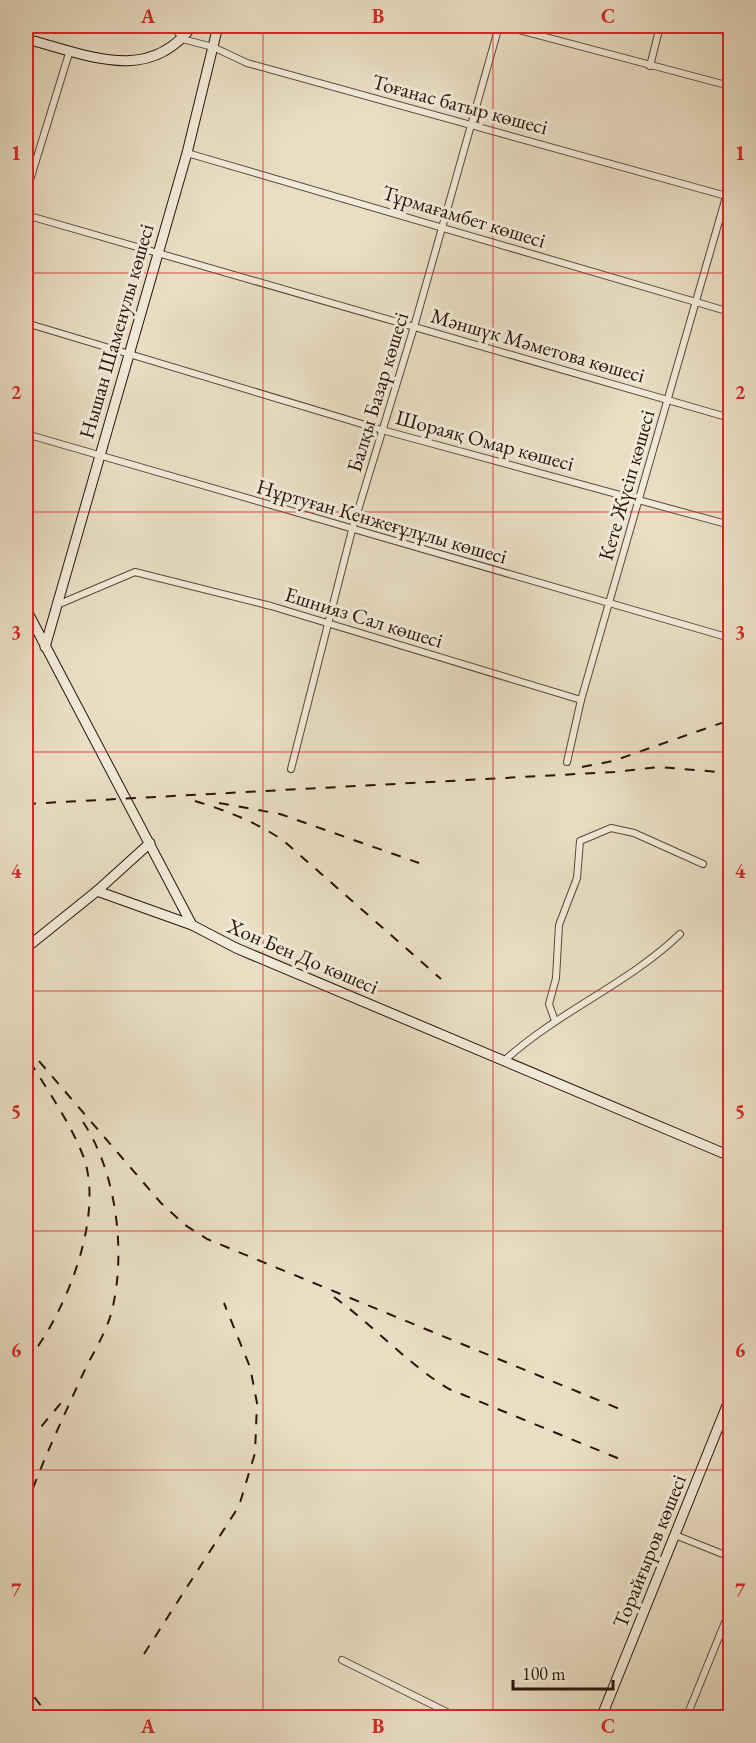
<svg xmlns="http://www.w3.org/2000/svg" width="756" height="1743" font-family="'EB Garamond',serif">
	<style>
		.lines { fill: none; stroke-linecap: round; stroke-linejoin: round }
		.street-casing { stroke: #584638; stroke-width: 8 }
		.secondary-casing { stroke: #28140a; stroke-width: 11 }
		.street { stroke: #f1ead8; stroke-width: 6 }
		.secondary { stroke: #f1ead8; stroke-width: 9 }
		.rail { stroke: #28140a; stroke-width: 2; stroke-dasharray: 10 10; stroke-linecap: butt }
		.grid { fill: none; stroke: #d62828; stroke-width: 1.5; stroke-opacity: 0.55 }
		.labels { text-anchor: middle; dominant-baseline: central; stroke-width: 6; stroke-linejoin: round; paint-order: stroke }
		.street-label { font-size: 21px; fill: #28140a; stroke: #f1ead8 }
		.neatline { fill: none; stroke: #d62828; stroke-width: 2 }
		.grid-label { font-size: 20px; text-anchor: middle; font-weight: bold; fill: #d62828 }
	</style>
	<rect width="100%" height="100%" fill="#e9dec3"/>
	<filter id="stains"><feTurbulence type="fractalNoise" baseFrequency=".00333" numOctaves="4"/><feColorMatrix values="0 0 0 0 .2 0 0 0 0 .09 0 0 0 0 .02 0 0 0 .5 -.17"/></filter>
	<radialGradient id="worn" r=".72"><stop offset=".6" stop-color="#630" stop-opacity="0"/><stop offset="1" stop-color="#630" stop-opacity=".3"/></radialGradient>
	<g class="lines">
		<g class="street-casing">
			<g id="street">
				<polyline points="174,26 182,39 213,47 247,63 730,197"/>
				<polyline points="504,26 730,86"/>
				<polyline points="650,66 660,26"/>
				<polyline points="187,153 730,312"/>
				<polyline points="26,193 70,50"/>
				<polyline points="26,215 730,418"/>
				<polyline points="26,323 382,430 730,525"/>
				<polyline points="26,434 730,638"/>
				<polyline points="57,605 135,572 271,606 581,700"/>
				<polyline points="567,762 581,700 730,183"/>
				<polyline points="291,769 352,530 414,327 499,26"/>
				<polyline points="555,1021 549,1004 556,978 559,925 577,878 580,841 611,828 634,833 703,864"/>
				<path d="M505 1060C559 1011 628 984 680 934"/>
				<polyline points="675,1535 730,1557"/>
				<polyline points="342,1660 459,1718"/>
				<polyline points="686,1718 730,1610"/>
			</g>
		</g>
		<g class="secondary-casing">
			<g id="secondary">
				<path d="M26 39C83 53 148 86 192 26"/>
				<polyline points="26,609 192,925 236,948 730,1156"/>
				<polyline points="45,647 187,153 218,26"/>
				<polyline points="97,891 192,925"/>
				<polyline points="26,948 97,891 150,843"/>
				<polyline points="601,1718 730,1398"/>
			</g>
		</g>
		<use href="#street" class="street"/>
		<use href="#secondary" class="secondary"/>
		<g class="rail">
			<polyline points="582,767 613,761 730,720"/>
			<path d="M195 801C225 810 259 823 285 842L441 979"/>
			<polyline points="219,803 280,814 419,863"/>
			<polyline points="26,804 614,772 659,767 730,773"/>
			<polyline points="26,1046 161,1203 185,1225 207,1239 627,1412"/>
			<path d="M334 1297C373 1325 410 1366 449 1389L627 1462"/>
			<path d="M26 1362C65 1316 107 1213 82 1153 68 1119 46 1088 27 1057"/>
			<polyline points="26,1439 40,1428 66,1397"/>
			<path d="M26 1507C42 1462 62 1420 82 1376 91 1356 105 1335 111 1314 127 1255 117 1170 81 1119"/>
			<polyline points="144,1654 239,1506 255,1453 257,1403 250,1367 224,1303"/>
			<polyline points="26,1679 35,1698 51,1718"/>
		</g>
	</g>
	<path class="grid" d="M263 26V1718M493 26V1718M26 273H730M26 512H730M26 752H730M26 991H730M26 1231H730M26 1470H730"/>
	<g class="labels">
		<g class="street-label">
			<text transform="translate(460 104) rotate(15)">Тоғанас батыр көшесі</text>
			<text transform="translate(464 216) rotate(17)">Тұрмағамбет көшесі</text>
			<text transform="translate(116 331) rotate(-74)">Нышан Шаменулы көшесі</text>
			<text transform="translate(538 345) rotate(16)">Мәншүк Мәметова көшесі</text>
			<text transform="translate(377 392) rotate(-73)">Балқы Базар көшесі</text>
			<text transform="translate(485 440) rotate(15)">Шораяқ Омар көшесі</text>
			<text transform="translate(626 485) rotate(-74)">Кете Жүсіп көшесі</text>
			<text transform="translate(382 521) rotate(16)">Нұртуған Кенжеғұлұлы көшесі</text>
			<text transform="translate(364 617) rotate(17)">Ешнияз Сал көшесі</text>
			<text transform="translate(303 956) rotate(23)">Хон Бен До көшесі</text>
			<text transform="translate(649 1551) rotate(-68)">Торайғыров көшесі</text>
		</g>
	</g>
	<rect width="756" height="1743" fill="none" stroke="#e9dec3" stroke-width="66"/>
	<path d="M513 1680v9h100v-9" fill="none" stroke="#28140a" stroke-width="3"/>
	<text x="522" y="1680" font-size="18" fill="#28140a" stroke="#f1ead8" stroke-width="4.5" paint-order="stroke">100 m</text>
	<rect x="33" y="33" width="690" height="1677" class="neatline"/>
	<g class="grid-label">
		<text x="148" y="23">A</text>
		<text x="378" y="23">B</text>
		<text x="608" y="23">C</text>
		<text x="16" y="160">1</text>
		<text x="740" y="160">1</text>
		<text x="16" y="399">2</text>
		<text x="740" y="399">2</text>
		<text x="16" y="639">3</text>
		<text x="740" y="639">3</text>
		<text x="16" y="878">4</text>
		<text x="740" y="878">4</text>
		<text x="16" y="1118">5</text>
		<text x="740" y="1118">5</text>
		<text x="16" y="1357">6</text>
		<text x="740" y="1357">6</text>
		<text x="16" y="1597">7</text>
		<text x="740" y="1597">7</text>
		<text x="148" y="1733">A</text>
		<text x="378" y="1733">B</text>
		<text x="608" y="1733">C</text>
	</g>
	<rect width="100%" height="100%" filter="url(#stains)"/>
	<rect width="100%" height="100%" fill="url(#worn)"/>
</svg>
